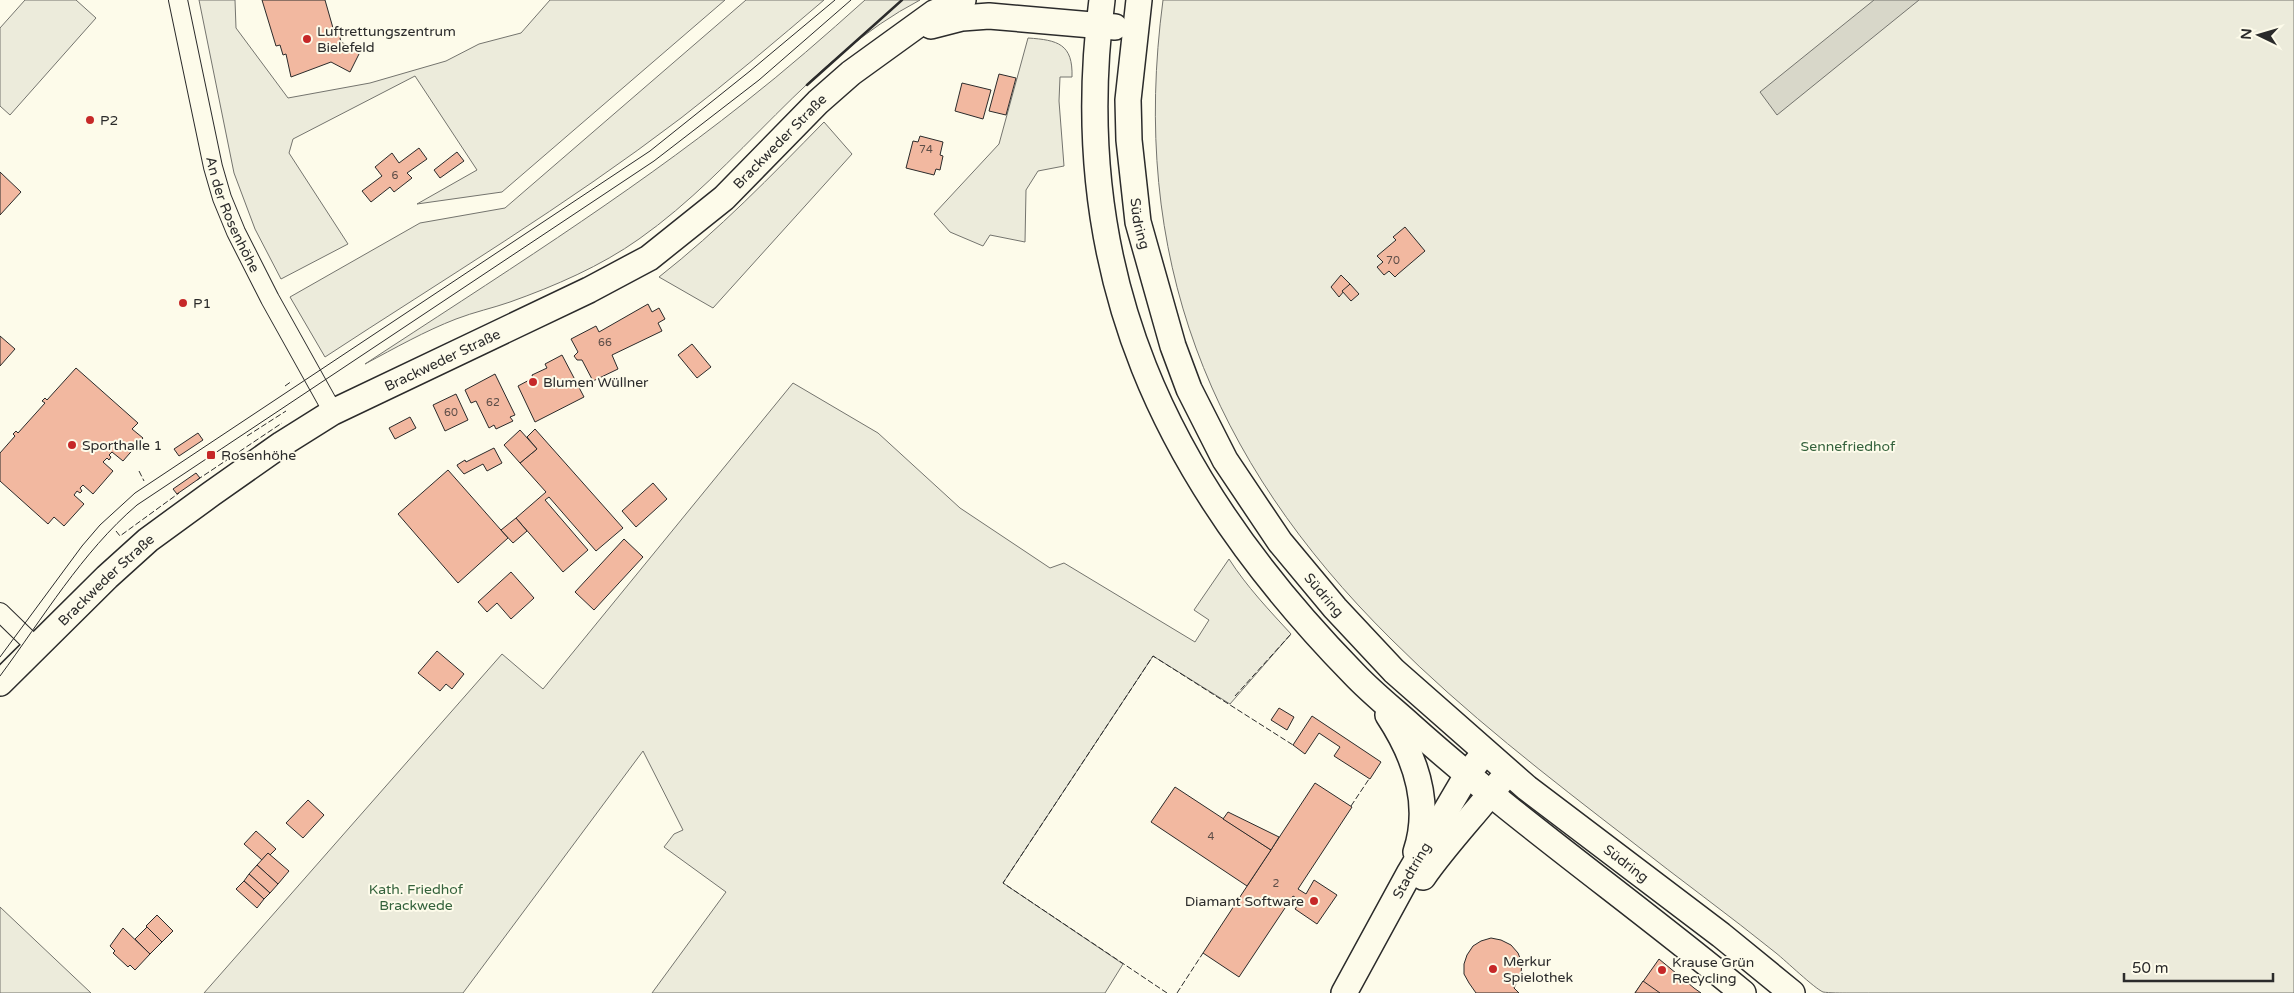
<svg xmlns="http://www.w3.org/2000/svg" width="2294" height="993" font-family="'Varela Round',sans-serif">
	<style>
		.green { fill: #ecebdb; stroke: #74746e }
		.water { fill: #d8d7c9; stroke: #74746e }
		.building { fill: #f2b8a0; stroke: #2b2b2b }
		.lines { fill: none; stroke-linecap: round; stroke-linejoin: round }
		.street-casing { stroke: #2b2b2b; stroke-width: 20 }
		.secondary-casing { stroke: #2b2b2b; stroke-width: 28 }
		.street { stroke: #fdfbea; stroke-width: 18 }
		.secondary { stroke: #fdfbea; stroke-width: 25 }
		.tram { stroke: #2b2b2b; stroke-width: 1 }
		.fence { stroke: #2b2b2b; stroke-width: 1; stroke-dasharray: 6 2.5; stroke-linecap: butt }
		.wall { stroke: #2b2b2b; stroke-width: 2.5 }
		.poi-dot { fill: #c62828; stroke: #fdfbea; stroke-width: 2 }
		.labels { text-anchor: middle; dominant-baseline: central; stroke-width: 4; stroke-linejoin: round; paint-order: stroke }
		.number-label { font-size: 11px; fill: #5d4e48 }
		.poi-label { font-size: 14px; fill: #2b2b2b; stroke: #fdfbea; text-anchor: start }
		.street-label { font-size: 14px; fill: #2b2b2b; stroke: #fdfbea }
		.park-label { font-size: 14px; fill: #34623c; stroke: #fdfbea }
	</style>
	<rect width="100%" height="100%" fill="#fdfbea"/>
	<g class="green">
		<polygon points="25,0 76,0 96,18 10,115 0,106 0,28"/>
		<polygon points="199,0 235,0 236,28 288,98 370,83 446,61 479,44 521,33 550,0 725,0 502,192 417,204 477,170 415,76 293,139 289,153 348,244 281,279 255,229 234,173"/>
		<path d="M746 0H824C777 40 730 80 681 118 567 205 444 279 325 357L290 297 420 223 505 208Z"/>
		<path d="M865 0H920C809 58 740 168 639 239 601 266 555 286 510 302 493 308 474 312 456 319 425 331 395 348 365 364 493 280 624 198 744 103 786 70 826 35 865 0Z"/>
		<path d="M1163 0H2294V993C2172 993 2050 993 1928 993 1901 993 1875 993 1849 993 1842 993 1829 993 1823 992 1814 988 1786 961 1776 953 1729 915 1679 879 1631 841 1548 777 1465 713 1391 639 1209 459 1129 256 1163 0Z"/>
		<path d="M1028 38C1058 40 1073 44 1072 77H1060L1059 101 1064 166 1038 171 1026 190 1025 242 990 235 983 246 950 232 934 214 999 144Z"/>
		<path d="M824 122 852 154 713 308 659 277C719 230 771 176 824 122Z"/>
		<path d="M793 383 878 433 960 508 1050 568 1064 563 1195 642 1209 620 1194 610 1229 559C1247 587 1269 610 1291 634L1230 704 1153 656 1003 883 1123 964 1105 993H652L726 892 664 847 674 834 683 830 643 751 463 993H204L502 654 543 689Z"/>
		<polygon points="0,907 91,993 0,993"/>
	</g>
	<polygon class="water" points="1874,0 1919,0 1777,115 1760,92"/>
	<g class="building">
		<polygon points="262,0 325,0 333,28 340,26 343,36 340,38 341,42 360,52 350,72 331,62 291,77 286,54 283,55 280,45 276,46"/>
		<polygon points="999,74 1016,78 1006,115 989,111"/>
		<polygon points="962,83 991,90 983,119 955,111"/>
		<polygon points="920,136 943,142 940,155 943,156 940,170 936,169 934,175 906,168 913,141 918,142"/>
		<polygon points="419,148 427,159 407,173 412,178 394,192 390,187 371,202 362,191 382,176 375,167 392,153 399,163"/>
		<polygon points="457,152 464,161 440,178 434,170"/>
		<polygon points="0,172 21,192 0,215"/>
		<polygon points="1405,227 1425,251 1398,274 1395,277 1389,271 1384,275 1377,267 1383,262 1377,256 1396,240 1393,237"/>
		<polygon points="1341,275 1350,284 1339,297 1331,287"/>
		<polygon points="1350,284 1359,294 1351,301 1342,291"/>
		<polygon points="648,304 652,312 659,308 665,319 658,323 662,331 612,355 618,369 593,381 582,360 577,360 574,356 578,352 571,339 596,326 599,332"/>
		<polygon points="0,336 15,349 0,366"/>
		<polygon points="692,344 711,367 697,378 678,355"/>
		<polygon points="562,355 584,397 535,422 518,386 533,378 532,375 547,368 545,364"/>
		<polygon points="76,368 138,423 132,429 143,438 123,461 112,452 109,455 111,457 109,460 107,458 103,462 113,471 93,494 83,485 80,488 82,491 80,493 77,491 74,495 84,504 64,526 54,517 48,524 0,481 0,453 15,436 13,434 16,431 18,433 45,403 42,401 45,398 47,400"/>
		<polygon points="495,374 515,415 510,417 513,421 496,429 494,425 489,428 476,401 471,403 465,390"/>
		<polygon points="456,394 468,420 445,431 433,405"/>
		<polygon points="410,417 416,428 395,439 389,428"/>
		<polygon points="535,429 623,528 596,551 549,497 545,500 588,550 563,572 516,518 546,492 520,463 537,449 527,437"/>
		<polygon points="520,430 537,449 520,463 504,445"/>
		<polygon points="198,433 203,440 179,456 174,449"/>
		<polygon points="494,448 502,463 487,471 483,464 464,474 458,467 457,465 465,460 466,462"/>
		<polygon points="448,470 508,538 458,583 398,514"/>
		<polygon points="196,473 200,478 177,494 173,489"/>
		<polygon points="653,483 667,499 636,527 622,511"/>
		<polygon points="516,518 527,531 513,543 501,530"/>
		<polygon points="624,539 643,557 594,610 575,592"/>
		<polygon points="511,572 534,598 511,619 497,603 487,612 478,602"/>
		<polygon points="437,651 464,674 452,689 446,684 440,691 418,673"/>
		<polygon points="1279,708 1294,717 1287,730 1271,720"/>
		<polygon points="1312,716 1381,762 1370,779 1334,756 1340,747 1319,733 1305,754 1293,745"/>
		<polygon points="1315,783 1352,807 1298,889 1306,894 1314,880 1337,895 1317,924 1295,909 1301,901 1293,896 1239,977 1203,953"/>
		<polygon points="1175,787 1271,850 1247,886 1151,822"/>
		<polygon points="308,800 324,815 303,838 286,823"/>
		<polygon points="1228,812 1279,837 1271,850 1223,819"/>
		<polygon points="256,831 276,849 270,855 268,853 262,860 244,844"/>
		<polygon points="268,853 289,871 278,884 257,865"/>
		<polygon points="257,865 278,884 270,893 249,874"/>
		<polygon points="249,874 270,893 264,899 244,881"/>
		<polygon points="244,881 264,899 257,908 236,889"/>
		<polygon points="157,915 173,931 162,942 146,926"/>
		<polygon points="147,927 162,942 150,954 135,939"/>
		<polygon points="123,928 150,954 135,970 130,965 128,967 113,953 115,951 110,946"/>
		<polygon points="1491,938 1501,940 1511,945 1518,953 1522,963 1521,973 1514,988 1519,993 1476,993 1469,983 1464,974 1464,964 1467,955 1473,946 1481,941"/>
		<polygon points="1659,959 1694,988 1701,993 1635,993"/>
		<polygon points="1643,981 1660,993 1635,993"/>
	</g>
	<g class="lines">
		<g class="street-casing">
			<g id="street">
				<path id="s1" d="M178 0 213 167 222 198 236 232 270 299 333 412"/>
				<polyline points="0,612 36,647"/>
			</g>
		</g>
		<g class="secondary-casing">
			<g id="secondary">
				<path d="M1102 0C1066 273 1166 482 1354 674 1371 692 1391 708 1410 725 1516 820 1633 902 1743 993"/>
				<path id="s2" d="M1139 0 1128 100 1129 140 1138 222 1173 346 1189 389 1225 460 1280 542 1335 608 1394 671 1527 788 1721 935 1792 993"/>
				<polyline points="931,26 962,18 989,16 1115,27"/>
				<path id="s3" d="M0 683 107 577 148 540 211 494 282 444 333 412 589 290 649 258 724 198 818 102 851 73 934 13 963 0"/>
				<path d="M1388 715C1415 756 1432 804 1416 852"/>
				<path d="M1423 877C1446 844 1475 814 1500 782"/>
				<path id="s4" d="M1344 993 1410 872 1467 775 1477 762"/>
			</g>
		</g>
		<use href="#street" class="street"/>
		<use href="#secondary" class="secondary"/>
		<g class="tram">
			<polyline points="0,657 82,546 100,525 135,493 650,151 750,71 835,0"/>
			<path d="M0 676C43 618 82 552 137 505L654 161 759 80 851 0"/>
		</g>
		<g class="fence">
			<polyline points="285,386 292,381"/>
			<polyline points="247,436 286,411"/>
			<polyline points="139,471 144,481"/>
			<polyline points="197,480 282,423"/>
			<polyline points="116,531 120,536 179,493"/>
			<polyline points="1235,696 1291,634"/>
			<polyline points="1351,806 1369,779"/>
			<polyline points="1167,993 1003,883 1153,656 1293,745"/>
			<polyline points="1177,993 1203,953"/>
		</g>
		<polyline class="wall" points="807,85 902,0"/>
	</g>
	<g class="poi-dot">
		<circle cx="307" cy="39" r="5"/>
		<circle cx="90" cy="120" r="5"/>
		<circle cx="183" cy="303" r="5"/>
		<circle cx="533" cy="382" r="5"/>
		<circle cx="72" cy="445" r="5"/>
		<rect x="206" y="450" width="10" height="10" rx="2.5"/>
		<circle cx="1314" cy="901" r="5"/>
		<circle cx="1493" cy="969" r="5"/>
		<circle cx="1662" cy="970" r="5"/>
	</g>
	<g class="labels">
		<g class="number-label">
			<text x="926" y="149">74</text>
			<text x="395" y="175">6</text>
			<text x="1393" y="260">70</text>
			<text x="605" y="342">66</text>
			<text x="493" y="402">62</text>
			<text x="451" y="412">60</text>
			<text x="1211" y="836">4</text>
			<text x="1276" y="883">2</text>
		</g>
		<g class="poi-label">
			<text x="317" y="31">Luftrettungszentrum<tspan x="317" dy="16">Bielefeld</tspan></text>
			<text x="100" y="120">P2</text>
			<text x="193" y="303">P1</text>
			<text x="543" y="382">Blumen Wüllner</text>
			<text x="82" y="445">Sporthalle 1</text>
			<text x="221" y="455">Rosenhöhe</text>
			<text x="1304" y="901" text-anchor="end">Diamant Software</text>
			<text x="1503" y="961">Merkur<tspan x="1503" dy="16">Spielothek</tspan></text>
			<text x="1672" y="962">Krause Grün<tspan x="1672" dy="16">Recycling</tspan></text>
		</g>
		<g class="street-label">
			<text stroke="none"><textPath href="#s3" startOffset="958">Brackweder Straße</textPath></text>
			<text stroke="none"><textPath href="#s1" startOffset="222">An der Rosenhöhe</textPath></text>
			<text stroke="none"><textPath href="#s2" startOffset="225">Südring</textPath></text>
			<text stroke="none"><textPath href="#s3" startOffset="552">Brackweder Straße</textPath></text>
			<text stroke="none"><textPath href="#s3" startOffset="148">Brackweder Straße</textPath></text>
			<text stroke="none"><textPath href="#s2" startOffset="645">Südring</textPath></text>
			<text stroke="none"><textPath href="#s2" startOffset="1050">Südring</textPath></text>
			<text stroke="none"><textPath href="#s4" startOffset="140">Stadtring</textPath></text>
		</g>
		<g class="park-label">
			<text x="1848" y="446">Sennefriedhof</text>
			<text x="416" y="889">Kath. Friedhof<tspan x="416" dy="16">Brackwede</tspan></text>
		</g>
	</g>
	<g transform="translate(2259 35) rotate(275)" stroke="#fdfbea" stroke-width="4" paint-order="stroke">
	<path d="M0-4L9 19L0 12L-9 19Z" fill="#2b2b2b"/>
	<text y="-8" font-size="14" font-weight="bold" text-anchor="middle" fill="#2b2b2b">N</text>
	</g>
	<path d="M2124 973v8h149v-8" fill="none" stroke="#2b2b2b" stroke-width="2.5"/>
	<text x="2132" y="973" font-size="15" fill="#2b2b2b" stroke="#fdfbea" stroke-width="4" paint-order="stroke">50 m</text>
</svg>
